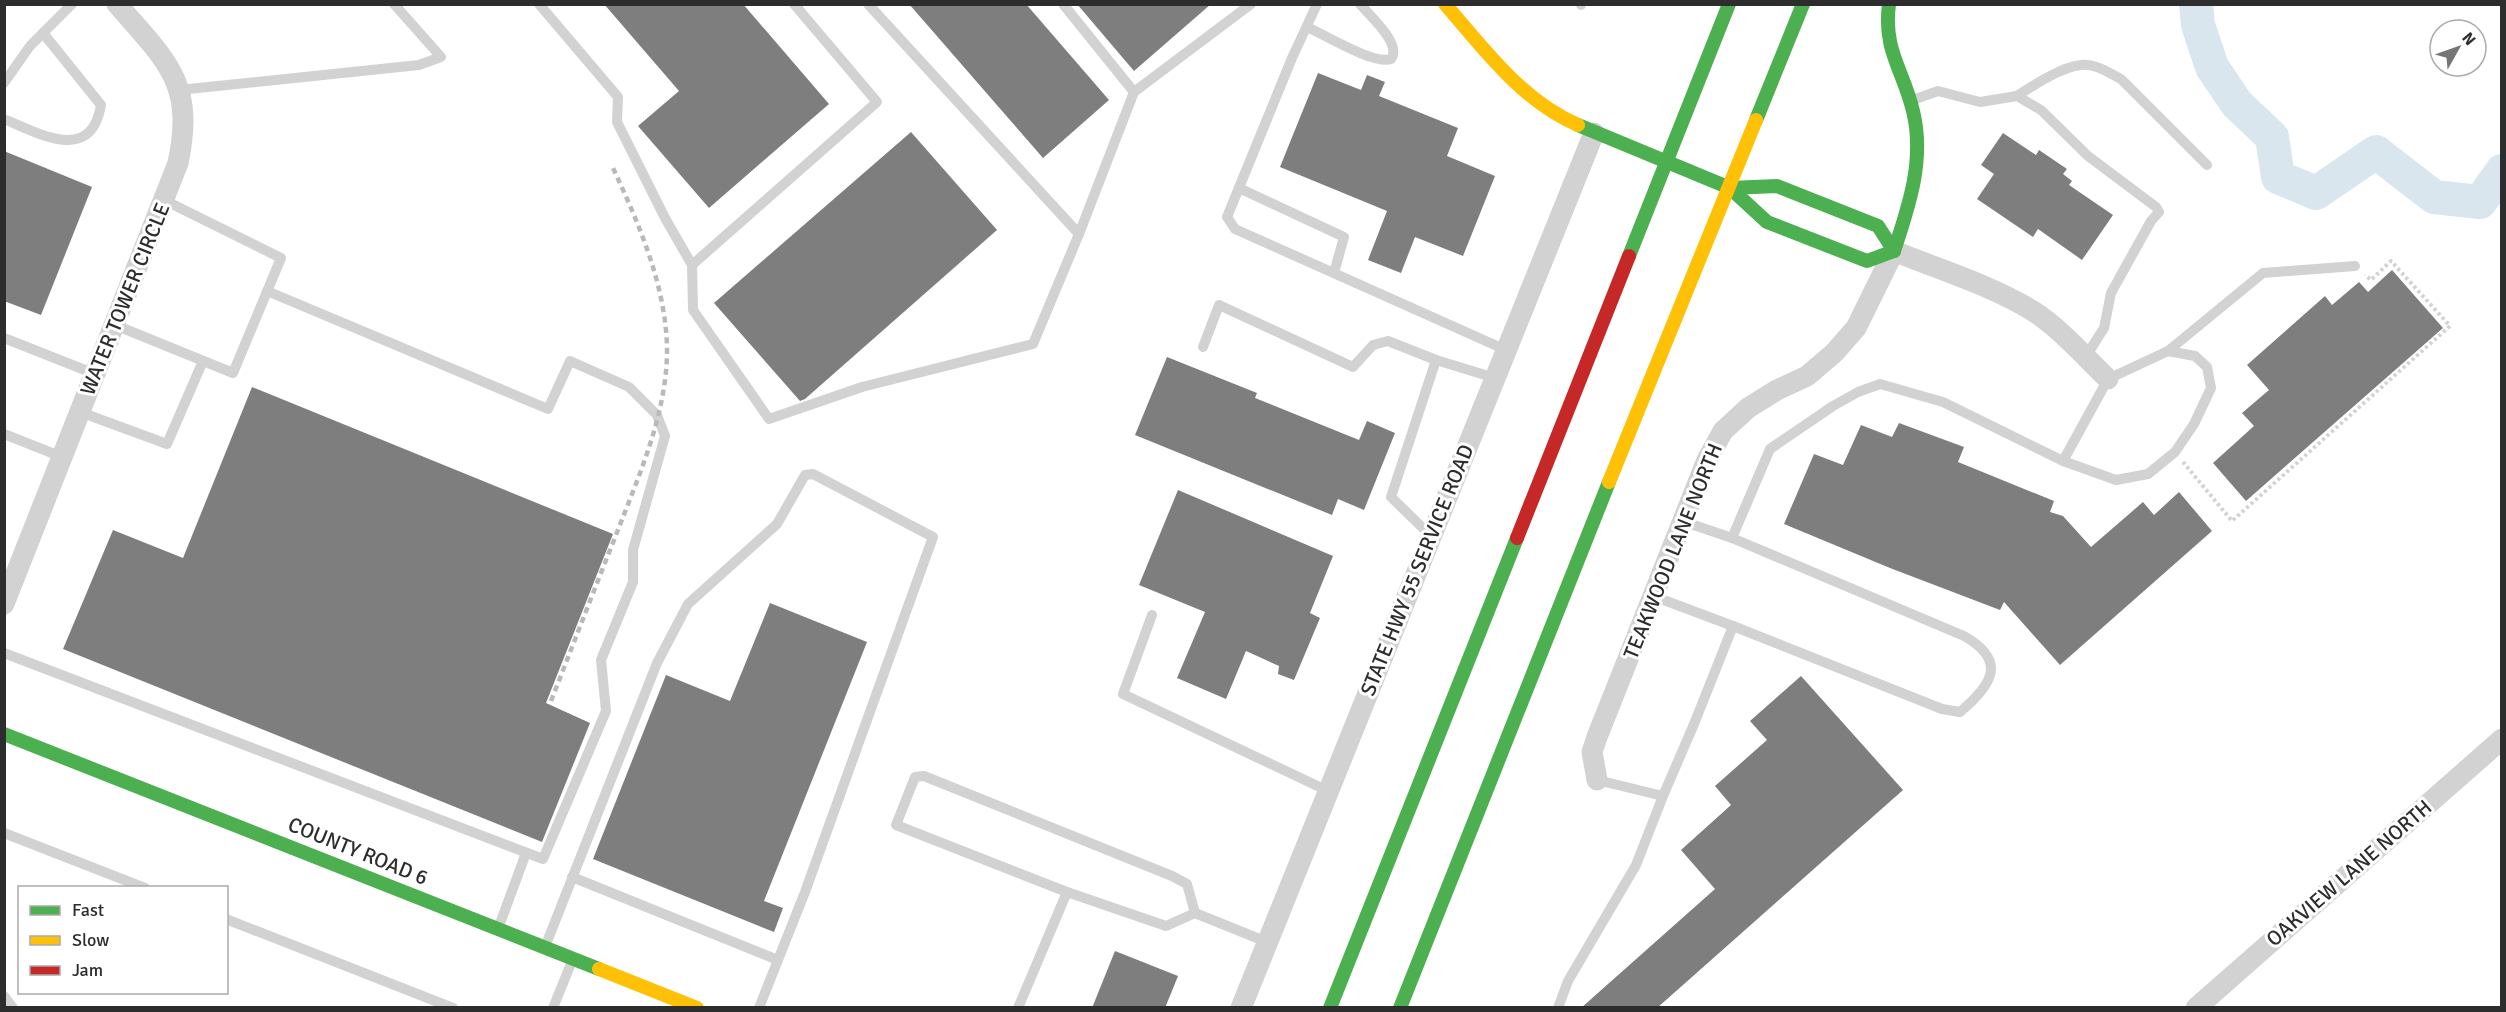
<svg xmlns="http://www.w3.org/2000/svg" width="2506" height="1012" font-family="Signika,sans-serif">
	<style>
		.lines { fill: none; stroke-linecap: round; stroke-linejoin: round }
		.river { stroke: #dae6ee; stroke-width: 34 }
		.building { fill: #7e7e7e }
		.path { stroke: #d2d2d2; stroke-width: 4; stroke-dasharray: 3 3; stroke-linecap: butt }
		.lane { stroke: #d2d2d2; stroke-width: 10 }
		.street { stroke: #d2d2d2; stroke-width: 21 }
		.fast { stroke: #4caf50; stroke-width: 14 }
		.slow { stroke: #ffc107; stroke-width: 14 }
		.jam { stroke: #c62828; stroke-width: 14 }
		.rail { stroke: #b9b9b9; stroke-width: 4.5; stroke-dasharray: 6 4.5; stroke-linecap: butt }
		.labels { text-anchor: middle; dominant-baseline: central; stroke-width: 6; stroke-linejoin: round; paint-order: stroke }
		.street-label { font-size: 21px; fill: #2d2d2d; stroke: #fff }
	</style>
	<rect width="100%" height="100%" fill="#fff"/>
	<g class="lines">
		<polyline class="river" points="2196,4 2198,25 2212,67 2237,104 2272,137 2278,177 2316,193 2376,152 2434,197 2480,202 2502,171"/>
	</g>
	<g class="building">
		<polygon points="604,4 743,4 829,104 709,208 638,126 679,91"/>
		<polygon points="909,4 1026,4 1109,100 1043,158"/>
		<polygon points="1077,4 1211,4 1134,71"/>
		<polygon points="1318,73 1361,90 1367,75 1385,82 1379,96 1458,128 1447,156 1495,176 1463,256 1415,237 1401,273 1368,260 1387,211 1280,167"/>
		<polygon points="911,132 997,230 805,399 800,401 714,303"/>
		<polygon points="2003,133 2036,155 2039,150 2067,169 2063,174 2072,181 2069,185 2113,215 2082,260 2038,229 2033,237 1977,199 1994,174 1981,165"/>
		<polygon points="4,151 92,187 41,315 4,301"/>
		<polygon points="2392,270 2443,328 2246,501 2213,463 2254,426 2242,413 2269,390 2247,365 2325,296 2332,305 2359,282 2368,292"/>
		<polygon points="1167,357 1257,393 1255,398 1359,440 1367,421 1395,433 1364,510 1338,499 1332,515 1135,435"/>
		<polygon points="252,387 613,534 546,703 590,723 542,842 63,649 113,530 183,558"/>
		<polygon points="1899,423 1964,447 1958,462 2054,501 2050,512 2063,516 2091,547 2143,502 2154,515 2179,492 2212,531 2060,665 2004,602 2000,610 1890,568 1784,524 1814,454 1843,465 1861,425 1892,437"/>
		<polygon points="1178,490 1333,556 1310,613 1320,618 1294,680 1278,674 1279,666 1246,651 1226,699 1177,678 1205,612 1139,585"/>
		<polygon points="770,603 867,642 764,901 783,908 774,932 593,859 666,675 730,701"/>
		<polygon points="1801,676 1903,790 1657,1008 1581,1008 1715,889 1681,850 1731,805 1715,786 1767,740 1750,721"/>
		<polygon points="1115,951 1178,976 1165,1008 1092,1008"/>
	</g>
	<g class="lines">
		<polyline class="path" points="2183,462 2232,521 2450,326 2391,261 2371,280 2365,275"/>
		<g class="lane">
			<polyline points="539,4 618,97 617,122 665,218 692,265 877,102 794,4"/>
			<polyline points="1063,4 1134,92 1079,234"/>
			<polyline points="1317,4 1292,58 1227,217 1235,229 1506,350"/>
			<polyline points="1581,4 1581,5"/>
			<path d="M1307 27C1325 35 1374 65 1391 59 1402 44 1371 17 1360 4"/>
			<polyline points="4,83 30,46 72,4"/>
			<polyline points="179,90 419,65 441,57 394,4"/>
			<polyline points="1134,92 1251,4"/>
			<path d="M2017 96C2034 85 2061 67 2081 65 2095 63 2109 73 2121 79L2207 165"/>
			<polyline points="1910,101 1938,91 1980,102 2017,96 2041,110 2088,156 2156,207 2159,212 2151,221 2111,293 2104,328 2085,358"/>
			<path d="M4 119C40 134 91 164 101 105L43 33"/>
			<polyline points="1239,188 1344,237 1334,273"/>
			<polyline points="692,265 693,310 769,419 862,387 1033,344 1079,234 868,4"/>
			<polyline points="115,325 233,373 281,258 164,200"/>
			<polyline points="4,338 95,374"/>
			<polyline points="1203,347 1219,305 1353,367 1373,345 1388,341 1436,360"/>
			<polyline points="2168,351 2263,273 2355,266"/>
			<polyline points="80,412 167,444 203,361"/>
			<polyline points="4,434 62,457"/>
			<polyline points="1682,521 1732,538"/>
			<polyline points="1431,536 1391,497 1436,360 1495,378"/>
			<polyline points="1653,596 1733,626"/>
			<polyline points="1152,615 1123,694 1328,791"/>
			<polyline points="4,653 543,859 606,711 601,660 633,582 633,550 665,436 657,415 629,387 570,361 548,409 267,291"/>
			<path d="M1597 780 1663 796 1694 724 1733 626 1942 709 1960 712C1992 685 2008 661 1964 636L1732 538 1770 449 1833 406 1858 392 1880 384 1943 402 2063 461 2116 480 2148 474 2175 452 2194 424 2211 388 2207 367 2195 356 2168 351 2108 379 2063 461"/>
			<polyline points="4,833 145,888"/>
			<polyline points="572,877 778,960"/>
			<polyline points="1067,892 896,825 915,777 924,776 1172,876 1187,884 1195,913"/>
			<polyline points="226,919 453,1008"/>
			<polyline points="498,929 526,853"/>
			<polyline points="545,947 657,663 688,604 777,524 805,475 813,474 933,537 805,892 759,1008"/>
			<polyline points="4,996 13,1008"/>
			<polyline points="553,1008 572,961"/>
			<polyline points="1018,1008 1067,892 1166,926 1195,913 1267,942"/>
			<polyline points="1558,1008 1568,981 1636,865 1663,796"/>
		</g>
		<g class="street">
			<path d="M4 604 178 163C195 82 167 62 117 4"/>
			<path d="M1597 780 1592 752 1597 737 1707 460 1723 431 1748 408 1777 390 1807 376 1834 353 1856 328 1894 251C1940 270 1991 285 2033 311 2061 329 2084 356 2108 379"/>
			<polyline points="1241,1008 1594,133"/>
			<polyline points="2196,1008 2502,739"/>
		</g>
		<g class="fast">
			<path d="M1889 4C1883 51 1903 69 1913 111 1925 159 1909 206 1894 251"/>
			<polyline points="1756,120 1803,4"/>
			<polyline points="1578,125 1730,188 1767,222 1867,261 1894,251"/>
			<polyline points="1730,188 1777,186 1878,226 1894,251"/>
			<polyline points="1629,256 1729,4"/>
			<polyline points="4,734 599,969"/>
			<polyline points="1330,1008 1517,538"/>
			<polyline points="1400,1008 1609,482"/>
		</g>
		<g class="slow">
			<path d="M1445 4C1484 49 1522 101 1578 125"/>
			<polyline points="1609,482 1756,120"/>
			<polyline points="599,969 697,1008"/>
		</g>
		<polyline class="jam" points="1517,538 1629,256"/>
		<path class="rail" d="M551 701C573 645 594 590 616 535 639 475 668 412 667 346 665 284 639 224 613 168"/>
	</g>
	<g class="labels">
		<g class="street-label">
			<text transform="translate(125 299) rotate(-68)">WATER TOWER CIRCLE</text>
			<text transform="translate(1673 551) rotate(-68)">TEAKWOOD LANE NORTH</text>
			<text transform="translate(1417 570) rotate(-68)">STATE HWY 55 SERVICE ROAD</text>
			<text transform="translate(358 851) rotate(22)">COUNTY ROAD 6</text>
			<text transform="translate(2349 873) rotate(-41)">OAKVIEW LANE NORTH</text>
		</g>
	</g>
	<rect width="2506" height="1012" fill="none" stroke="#2d2d2d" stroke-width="12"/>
	<rect x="18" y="886" width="210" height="108" fill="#ffffff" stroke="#ababab" stroke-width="1.5"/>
	<rect x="30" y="906" width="30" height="9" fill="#4caf50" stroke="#ababab" stroke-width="1.5"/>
	<text x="72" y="916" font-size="18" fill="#2d2d2d">Fast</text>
	<rect x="30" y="936" width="30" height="9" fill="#ffc107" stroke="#ababab" stroke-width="1.5"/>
	<text x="72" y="946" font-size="18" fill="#2d2d2d">Slow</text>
	<rect x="30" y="966" width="30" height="9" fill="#c62828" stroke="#ababab" stroke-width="1.5"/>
	<text x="72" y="976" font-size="18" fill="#2d2d2d">Jam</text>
	<g transform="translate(2458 48) rotate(50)"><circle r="28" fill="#ffffff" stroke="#ababab" stroke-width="1.5"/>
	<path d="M0-4.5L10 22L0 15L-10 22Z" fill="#767676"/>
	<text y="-9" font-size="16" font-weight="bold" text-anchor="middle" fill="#2d2d2d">N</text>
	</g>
</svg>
